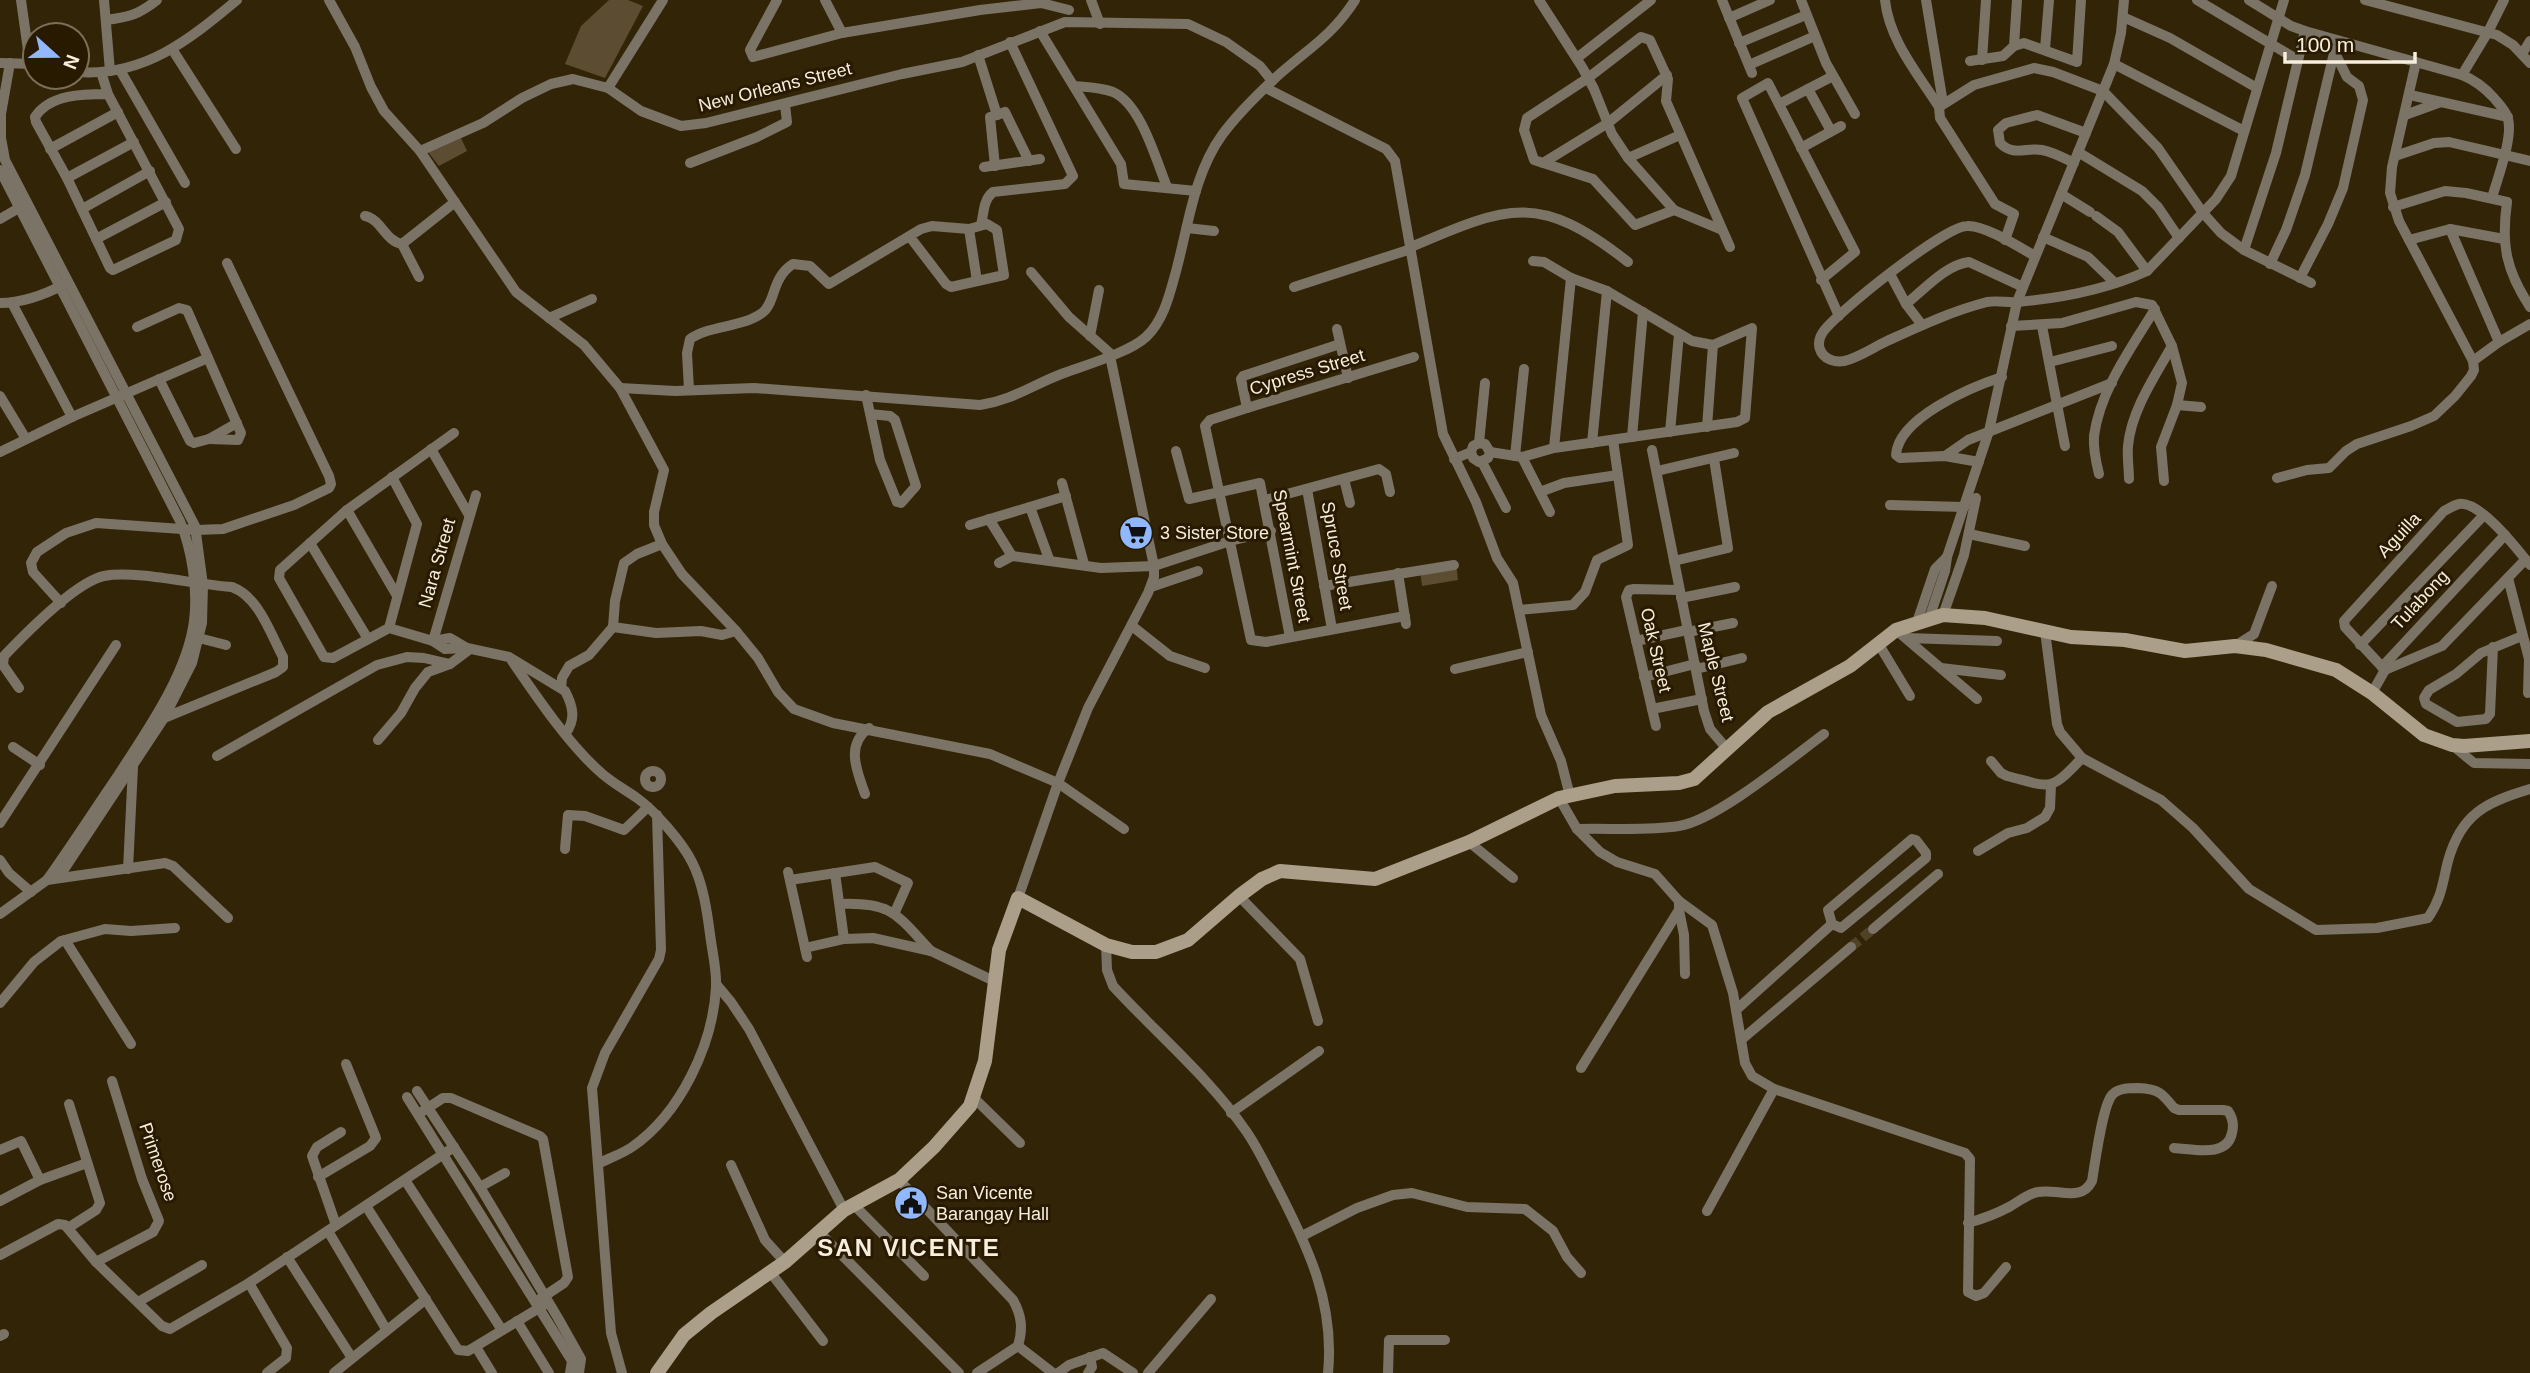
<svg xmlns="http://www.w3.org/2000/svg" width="2530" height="1373" font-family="Arial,sans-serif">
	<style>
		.green { fill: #5c4d32 }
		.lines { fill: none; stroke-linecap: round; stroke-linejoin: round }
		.street-tunnel { stroke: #504227; stroke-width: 10; stroke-dasharray: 10 5; stroke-linecap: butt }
		.street { stroke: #7b7366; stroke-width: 10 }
		.secondary { stroke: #ab9f8a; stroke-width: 14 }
		.labels { text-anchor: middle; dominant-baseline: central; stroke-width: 6; stroke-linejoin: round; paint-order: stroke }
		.street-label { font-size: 18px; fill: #f7eede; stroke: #281a00 }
		.poi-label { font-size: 18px; fill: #f7eede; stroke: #281a00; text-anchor: start }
		.district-label { font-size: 24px; font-weight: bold; letter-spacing: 2px; fill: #f7eede; stroke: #281a00 }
	</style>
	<rect width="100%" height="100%" fill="#322407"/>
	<g class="green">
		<polygon points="609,0 628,0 643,6 605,78 565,64 581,26"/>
		<polygon points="461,138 467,151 439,166 428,152"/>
		<polygon points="1456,563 1458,580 1422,586 1420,570"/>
	</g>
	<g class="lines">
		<polyline class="street-tunnel" points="1851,947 1873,929"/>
		<g class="street">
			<polyline points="21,0 28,50"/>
			<polyline points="104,0 110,71"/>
			<polyline points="329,0 355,47 371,87 384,111 420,151 483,123 522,98 551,84 573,79 608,88 641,111 681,126 706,123 902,74 962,62 1065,22 1188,24 1226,42 1260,66 1272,81"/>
			<polyline points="777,0 750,50 753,57 842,33 980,10 1041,3 1069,10"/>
			<polyline points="825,0 842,33"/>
			<polyline points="1091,0 1100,24"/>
			<polyline points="1539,0 1582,67 1594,89 1612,134 1628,158 1674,210 1722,230"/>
			<polyline points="1722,0 1752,73"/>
			<polyline points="1801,0 1826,63 1855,114"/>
			<path d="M1885 0C1889 40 1918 74 1939 107L1940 118 1995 204 2014 214 2005 240"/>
			<polyline points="1926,0 1943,103"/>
			<polyline points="2197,0 2298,60"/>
			<path d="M2249 0 2291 26 2305 31 2462 75C2475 80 2484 87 2494 98 2498 103 2504 109 2507 116 2515 134 2497 179 2492 198"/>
			<polyline points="2365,0 2497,35 2513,45 2530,63"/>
			<polyline points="2123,17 2170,38 2257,88"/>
			<polyline points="1729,18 1770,0"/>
			<path d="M106 20C129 17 138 15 157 0"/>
			<polyline points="1040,31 1121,164 1124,184 1196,191"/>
			<polyline points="1739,43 1806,15"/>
			<polyline points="2014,46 2017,0"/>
			<polyline points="172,49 236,149"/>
			<polyline points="2045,49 2049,0"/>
			<polyline points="2522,54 2530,41"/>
			<polyline points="978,55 997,115 990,117 995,166"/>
			<polyline points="1577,58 1651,0"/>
			<polyline points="1982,60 1986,0"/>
			<polyline points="1970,61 2003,56 2014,46 2024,43 2077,62 2081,0"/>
			<polyline points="0,63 35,64"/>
			<polyline points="10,63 1,114 1,138 5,160 195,526 203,585 202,623 192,663 164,718 59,877"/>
			<polyline points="2114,64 2244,131"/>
			<polyline points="1749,65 1815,36"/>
			<polyline points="120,70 185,183"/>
			<path d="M77 72C144 77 189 40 237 0"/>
			<path d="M101 72 108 94 179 229 176 240 113 270 110 268 67 178 36 122 35 117C50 94 83 94 108 94"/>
			<polyline points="2462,75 2488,32 2504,0"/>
			<path d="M1074 86C1087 87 1100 87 1113 92 1141 104 1156 160 1167 187"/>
			<polyline points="608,88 663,0"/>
			<polyline points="1266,88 1386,149 1395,161 1443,434 1476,502 1497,558 1513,583 1541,715 1561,761 1570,796"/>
			<polyline points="1808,89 1831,131"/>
			<polyline points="2410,95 2508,117"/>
			<polyline points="1779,104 1833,76"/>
			<polyline points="1939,107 1974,85 2034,68 2053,72 2103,91 2158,148 2203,213 2221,233 2244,250 2311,283"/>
			<polyline points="997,115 1005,112 1029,161"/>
			<polyline points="2405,115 2441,102"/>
			<polyline points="1801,148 1841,126"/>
			<polyline points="50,149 118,112"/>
			<polyline points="420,151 516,292 584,345 620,388 664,470 654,512 654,525 662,544 682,574 736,631 758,658 778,692 794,709 833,723 990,754 1058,783 1124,829"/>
			<polyline points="2078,152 2142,191 2158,207 2179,238"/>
			<polyline points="2395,156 2434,143 2449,142 2530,161"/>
			<polyline points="1628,158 1680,135"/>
			<polyline points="690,163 757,137 787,122 785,105"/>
			<polyline points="1543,163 1608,123 1667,75"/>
			<path d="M2074 163C2064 158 2053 152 2042 150 2026 147 2014 157 2000 143L1998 130 2006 123 2037 115 2086 133"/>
			<polyline points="984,167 1040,159"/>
			<path d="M0 170 180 521C192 551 198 589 194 621 187 674 148 729 119 774 95 809 72 845 47 880"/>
			<polyline points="67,178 134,142"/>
			<polyline points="2061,194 2090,212"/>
			<path d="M2393 207 2445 191 2466 193 2507 202C2501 245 2506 270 2530 307"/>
			<polyline points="82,209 150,171"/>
			<polyline points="1674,210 1635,225 1593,179 1534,160 1524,130 1527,118 1588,78 1641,37 1650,40 1668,79 1666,101 1730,247"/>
			<path d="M365 216C381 219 385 241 402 244"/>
			<polyline points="2096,216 2118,232 2147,271"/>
			<polyline points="0,219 24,205"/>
			<path d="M981 225C984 213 983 200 993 192L1065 184 1073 176 1010 42"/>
			<polyline points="1187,228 1214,231"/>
			<polyline points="969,229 977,281"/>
			<polyline points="2450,229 2499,342"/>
			<polyline points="2043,237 2088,257 2115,283"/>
			<polyline points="96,239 166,202"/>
			<polyline points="2409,240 2450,229 2504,239"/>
			<path d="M1411 247C1509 205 1539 192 1628 262"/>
			<polyline points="2244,250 2276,153 2305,31"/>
			<path d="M2035 256C2019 247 1985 225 1967 226 1945 226 1837 312 1823 332 1812 348 1825 364 1844 361 1858 358 1874 347 1887 341 1920 326 1952 311 1987 302 1997 300 2008 303 2018 302 2062 298 2108 289 2147 271L2216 199 2231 176 2284 0"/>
			<polyline points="2270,264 2286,230 2305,175 2335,49"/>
			<polyline points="1031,272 1069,317 1112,355"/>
			<polyline points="1890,274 1906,304 1922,325"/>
			<polyline points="419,277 402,244 455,202"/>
			<polyline points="2300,278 2328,224 2343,188 2363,100 2359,86 2347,77 2334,51"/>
			<polyline points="1821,280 1855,252 1768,83 1742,98 1839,316"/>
			<polyline points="1294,287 1411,249"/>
			<path d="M0 303C22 303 46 294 65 284"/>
			<polyline points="12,303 72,417"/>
			<path d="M1906 304C1924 290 1945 265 1969 262L2023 287"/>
			<polyline points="549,318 592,299"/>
			<polyline points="2011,326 2062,323 2136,302 2152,305 2172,346 2182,383 2177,405 2161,447 2164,481"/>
			<polyline points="2042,326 2065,446"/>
			<polyline points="137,327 179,308 187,310 241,433 238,440 209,439"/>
			<polyline points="1337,329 1348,378"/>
			<polyline points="1090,336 1099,290"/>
			<polyline points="2473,361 2499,342 2530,324"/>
			<polyline points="2050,362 2112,346"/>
			<polyline points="159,379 190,441 194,443 209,439 237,423"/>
			<path d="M620 388 675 391 754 388 980 405C1013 400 1034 384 1064 373 1086 365 1130 352 1146 337 1163 321 1169 297 1175 275 1188 229 1193 175 1222 135 1236 116 1255 97 1272 81 1304 51 1331 38 1355 0"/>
			<path d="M689 390 687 353 690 339C710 325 741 328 762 313 776 303 771 278 793 264L810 266 829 284 921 229 932 226 969 229 987 224 997 230 1004 275 951 287 946 284 910 237"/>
			<polyline points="866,395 880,460 897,502 901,503 916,486 895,420 890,416 870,414"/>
			<polyline points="0,396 26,439"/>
			<polyline points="2177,405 2201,407"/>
			<polyline points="1247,408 1241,379 1243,376 1340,344"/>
			<polyline points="1707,427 1713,345"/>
			<polyline points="1670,432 1679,334"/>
			<path d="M454 433 347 510 280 570 279 578 324 657 333 658 389 628 433 641 445 649 467 648 509 657 565 691C573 706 576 719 566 733"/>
			<polyline points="1632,437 1643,312"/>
			<polyline points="1479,443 1485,383"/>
			<polyline points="1592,443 1607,291"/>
			<polyline points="1554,448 1571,278"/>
			<polyline points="431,449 469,515"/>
			<polyline points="1652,450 1704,711 1710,729 1727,749"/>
			<polyline points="1176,451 1189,499 1260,483 1290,637"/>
			<polyline points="0,452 72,417 208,358"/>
			<polyline points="1490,452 1522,457 1554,448 1737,422 1745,418 1752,328 1713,345 1692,341 1607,291 1571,278 1544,262 1533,261"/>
			<polyline points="1515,456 1524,369"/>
			<polyline points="1945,456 1968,440 2112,383"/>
			<polyline points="1522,457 1550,512"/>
			<polyline points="1454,459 1471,452 1473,446 1479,443 1485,444 1490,452 1488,458 1479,462 1473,458 1471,452"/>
			<polyline points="1482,462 1506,508"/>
			<path d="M1979 462 1945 456 1900 458 1896 455C1898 418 1971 387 2002 377"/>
			<polyline points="1657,471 1734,453"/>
			<path d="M2099 474C2096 462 2093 449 2094 436 2100 390 2132 347 2155 309"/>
			<polyline points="2277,478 2307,470 2329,468 2346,451 2357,444 2411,426 2434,416 2455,396 2471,376 2474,370 2473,361 2399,221 2390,193 2392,167 2416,62"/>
			<polyline points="1344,479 1350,503"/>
			<path d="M2129 479C2129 469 2127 457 2128 446 2131 411 2155 376 2172 346"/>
			<polyline points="1062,483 1084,564"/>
			<polyline points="1307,489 1332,629"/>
			<polyline points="1540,492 1564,483 1618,475"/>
			<polyline points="1265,500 1379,469 1386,474 1390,492"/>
			<polyline points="1890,505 1964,507"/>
			<polyline points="1030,507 1049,559"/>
			<polyline points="347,510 396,594"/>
			<polyline points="989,519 1012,556"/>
			<polyline points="970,525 1066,496"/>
			<polyline points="1969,534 2025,546"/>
			<polyline points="310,543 368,639"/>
			<polyline points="1674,561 1728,548 1714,459"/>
			<polyline points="999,563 1012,556 1101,568 1154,566 1230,541 1271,531"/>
			<polyline points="1398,573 1406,624"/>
			<polyline points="2508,578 2529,659 2528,693"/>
			<polyline points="1324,586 1454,565"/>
			<polyline points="1151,587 1198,571"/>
			<polyline points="1681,598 1735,587"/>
			<polyline points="61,603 33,572 31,563 37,552 66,533 96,523 196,530 223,529 294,505 329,488 331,484 329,476 227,263"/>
			<polyline points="1519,610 1573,605 1585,592 1597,560 1628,545 1613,440"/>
			<polyline points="1943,615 1964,555 1976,498"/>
			<polyline points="1405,616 1266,642 1251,640 1205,426 1210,420 1247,408 1414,357"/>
			<polyline points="1929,619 1945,571 1947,557 1989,431 2017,302 2114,64 2121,33 2124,0"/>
			<polyline points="1917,622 1935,569 1947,557"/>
			<polyline points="1132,626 1170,656 1205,668"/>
			<polyline points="613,627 656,633 701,631 722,635 736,631"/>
			<polyline points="389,628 417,524 392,477"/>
			<polyline points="1896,630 1977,699"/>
			<path d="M2045 631 2057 724 2060 732 2082 758 2161 800 2193 828 2249 889 2316 930 2377 928 2428 918C2442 897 2442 885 2448 861 2461 814 2486 802 2530 789"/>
			<polyline points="1688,632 1733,623"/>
			<polyline points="195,637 226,645"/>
			<polyline points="1907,638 1997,641"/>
			<polyline points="433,641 476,495"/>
			<polyline points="433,641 450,638 467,648"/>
			<polyline points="1636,641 1687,630"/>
			<polyline points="1878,643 1910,696"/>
			<polyline points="2360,645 2484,515"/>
			<polyline points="2235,646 2254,634 2272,586"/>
			<polyline points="2493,647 2490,714 2486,719 2457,722 2426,704 2424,698 2429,690 2456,674 2481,653 2522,636"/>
			<path d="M512 661C536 696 567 742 598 770 609 781 624 789 637 798 655 811 682 842 692 862 703 883 707 911 710 934 712 951 717 970 716 987 713 1045 680 1114 632 1147 622 1154 609 1158 598 1164"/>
			<polyline points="2382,667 2505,535"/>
			<polyline points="1941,668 2001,675"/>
			<polyline points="1455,669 1528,652"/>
			<polyline points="1696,669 1742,658"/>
			<path d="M2385 670 2345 627 2344 621 2444 511C2448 509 2454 505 2459 504 2481 501 2518 550 2530 565"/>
			<polyline points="2385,670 2442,646 2525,560"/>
			<polyline points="1644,677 1695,664"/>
			<path d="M19 688 3 665 4 656C25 634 76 582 104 576 137 570 196 585 232 587 259 597 270 633 283 657V667L276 672 164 718 162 717"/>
			<polyline points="561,688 562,678 569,666 589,655 613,627 615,601 624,563 637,554 662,544"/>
			<polyline points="2372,693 2385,670"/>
			<polyline points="1652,709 1702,699"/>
			<polyline points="1656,726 1626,597 1629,590 1634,589 1679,590"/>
			<polyline points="378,740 401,713 415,688 428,672 450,664 470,649"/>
			<polyline points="2452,745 2474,763 2530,764"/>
			<polyline points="13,747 40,765"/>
			<polyline points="217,756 377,665 407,657 424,658 450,664"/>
			<path d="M1991 761 2001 773 2007 776C2051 787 2049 793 2082 758"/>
			<circle cx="653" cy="779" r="8"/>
			<path d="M865 794C857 771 845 745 869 728"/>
			<polyline points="1559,798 1577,829 1600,852 1617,862 1655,874 1679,901 1712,925 1733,993 1745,1063 1752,1076 1774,1089 1965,1153 1970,1159 1968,1292 1976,1296 1984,1293 2006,1267"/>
			<polyline points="0,823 116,645"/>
			<path d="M1577 829C1610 828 1648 831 1679 826 1717 820 1790 759 1824 734"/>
			<polygon points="1912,839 1916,840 1926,853 1926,858 1841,928 1832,924 1828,910"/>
			<polyline points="1469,842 1513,878"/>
			<polyline points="565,849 568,815 585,816 624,830 648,807"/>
			<polyline points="1978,851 2008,833 2027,828 2045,817 2050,808 2051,785"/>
			<polyline points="0,860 9,873 31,892"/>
			<polyline points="128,869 133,767"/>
			<polyline points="788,872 807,957"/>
			<polyline points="835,873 844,939"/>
			<polyline points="790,880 875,867 908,883 895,912"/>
			<polyline points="1239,896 1300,959 1318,1021"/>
			<polyline points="1018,898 1058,783 1088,708 1148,593 1154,577 1154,566 1110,356"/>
			<path d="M840 904C893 902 897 915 931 951"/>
			<polyline points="1679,910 1684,935 1685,974"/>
			<polyline points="0,914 47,880 165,863 173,866 228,918"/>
			<polyline points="1873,929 1938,874"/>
			<polyline points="65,940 131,1044"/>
			<path d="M1106 945 1107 970 1113 986C1157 1034 1209 1077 1246 1131 1258 1148 1267 1168 1277 1187 1308 1247 1335 1303 1328 1373"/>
			<polyline points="805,948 844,939 873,938 931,951 994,981"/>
			<polyline points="716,984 731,1002 749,1029 844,1210"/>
			<polyline points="0,1003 34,962 61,941 105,929 131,931 175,928"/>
			<polyline points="1736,1010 1832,924"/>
			<polyline points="1741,1040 1851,947"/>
			<polyline points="1581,1068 1679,910 1679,901"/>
			<polyline points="417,1091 480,1187 558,1318 581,1359 579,1373"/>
			<polyline points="407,1097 572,1361 570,1373"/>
			<polyline points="975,1099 1020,1143"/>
			<polyline points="423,1111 443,1098 451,1098 540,1136 543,1139 568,1277 564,1283 540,1299"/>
			<polyline points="1231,1113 1319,1051"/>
			<polyline points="0,1150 21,1141 40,1180"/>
			<polyline points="731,1165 765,1240 785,1262"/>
			<polyline points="318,1177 370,1146 376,1138 346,1064"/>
			<polyline points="405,1180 502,1330"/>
			<path d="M899 1180 1013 1300C1022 1316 1023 1329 1018 1346L977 1373"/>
			<polyline points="480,1187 505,1173"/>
			<polyline points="0,1201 40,1180 87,1163"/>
			<polyline points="853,1204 924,1276"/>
			<polyline points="366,1206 458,1350 468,1351 544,1305"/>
			<polyline points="1707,1211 1774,1089"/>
			<path d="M1968 1223C1982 1219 1996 1214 2009 1207 2018 1202 2027 1194 2038 1192 2057 1188 2081 1203 2092 1181 2095 1164 2102 1107 2112 1095 2118 1088 2129 1088 2138 1088 2159 1089 2162 1093 2174 1108L2179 1110H2223L2228 1111C2233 1118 2234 1125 2232 1133 2227 1158 2194 1149 2174 1148"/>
			<polyline points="336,1225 312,1156 317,1147 341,1132"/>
			<polyline points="68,1228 96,1210 100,1203 69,1104"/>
			<polyline points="328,1231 386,1329"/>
			<polyline points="818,1231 959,1373"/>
			<polyline points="1302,1236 1357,1208 1393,1195 1412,1193 1467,1207 1525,1209 1553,1231 1567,1257 1581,1273"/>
			<polyline points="0,1255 58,1224 65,1225 96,1262 162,1326 170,1329 249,1283 454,1147"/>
			<polyline points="287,1257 352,1358"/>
			<polyline points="96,1262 153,1232 159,1221 142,1179 112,1081"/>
			<polyline points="771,1273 823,1341"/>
			<polyline points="249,1283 287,1348 286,1358 267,1373"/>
			<polyline points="138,1302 202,1265"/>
			<polyline points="517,1321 549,1373"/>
			<polyline points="0,1336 4,1334"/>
			<polyline points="1018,1346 1053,1373"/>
			<polyline points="476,1347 492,1373"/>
			<polyline points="334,1373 426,1299"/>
			<polyline points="622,1373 611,1333 592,1088 605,1053 659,959 661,950 657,815"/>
			<polyline points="1058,1373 1069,1365 1103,1353 1133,1373"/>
			<polyline points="1088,1373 1092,1367 1090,1357"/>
			<polyline points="1148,1373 1211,1299"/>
			<polyline points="1388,1373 1389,1340 1445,1340"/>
		</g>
		<polyline class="secondary" points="657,1373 684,1335 711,1313 785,1262 844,1210 899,1180 934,1147 970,1106 985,1061 999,950 1018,898 1106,945 1132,952 1156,952 1188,940 1239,896 1262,879 1280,871 1375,879 1469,842 1559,798 1615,786 1679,783 1694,779 1768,712 1850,666 1896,630 1943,615 1985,618 2071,637 2125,640 2185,651 2235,646 2266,650 2336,670 2372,693 2424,735 2452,745 2464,746 2530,741"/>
	</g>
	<defs>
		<g id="supermarket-disc" transform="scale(1.75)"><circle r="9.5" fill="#91b8fd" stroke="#281a00"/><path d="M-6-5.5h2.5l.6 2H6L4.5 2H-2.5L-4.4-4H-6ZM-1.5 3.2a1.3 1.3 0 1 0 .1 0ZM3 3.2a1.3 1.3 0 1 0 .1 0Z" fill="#111"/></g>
		<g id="civic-disc" transform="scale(1.75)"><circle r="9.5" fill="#91b8fd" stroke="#281a00"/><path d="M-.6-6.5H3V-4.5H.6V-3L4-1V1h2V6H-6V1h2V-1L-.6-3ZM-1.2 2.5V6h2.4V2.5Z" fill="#111"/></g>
	</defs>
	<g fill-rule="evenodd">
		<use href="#supermarket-disc" x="1136" y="533"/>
		<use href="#civic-disc" x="911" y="1203"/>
	</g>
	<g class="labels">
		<g class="street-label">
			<text transform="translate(775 87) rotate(-14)">New Orleans Street</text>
			<text transform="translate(1307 372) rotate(-17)">Cypress Street</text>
			<text transform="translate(2399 535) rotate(-47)">Aguilla</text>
			<text transform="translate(1292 556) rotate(79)">Spearmint Street</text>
			<text transform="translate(1337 556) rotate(80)">Spruce Street</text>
			<text transform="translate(437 563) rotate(-74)">Nara Street</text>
			<text transform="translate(2420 600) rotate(-47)">Tulabong</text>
			<text transform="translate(1656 650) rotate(77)">Oak Street</text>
			<text transform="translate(1716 672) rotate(76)">Maple Street</text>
			<text transform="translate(158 1162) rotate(71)">Primerose</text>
		</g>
		<g class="poi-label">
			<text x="1160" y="533">3 Sister Store</text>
			<text x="936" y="1193">San Vicente<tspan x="936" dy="21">Barangay Hall</tspan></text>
		</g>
		<g class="district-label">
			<text x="909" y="1247">SAN VICENTE</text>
		</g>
	</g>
	<g transform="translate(56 56) rotate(111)"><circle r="33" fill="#281a00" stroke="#7b6f59" stroke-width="2"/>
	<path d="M0-5L12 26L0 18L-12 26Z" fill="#91b8fd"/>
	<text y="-10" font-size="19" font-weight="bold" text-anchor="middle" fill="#f7eede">N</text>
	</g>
	<path d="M2285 52v10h130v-10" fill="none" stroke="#f7eede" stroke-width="3.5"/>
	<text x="2296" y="52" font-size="21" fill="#f7eede" stroke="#281a00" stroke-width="5" paint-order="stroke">100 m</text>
</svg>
